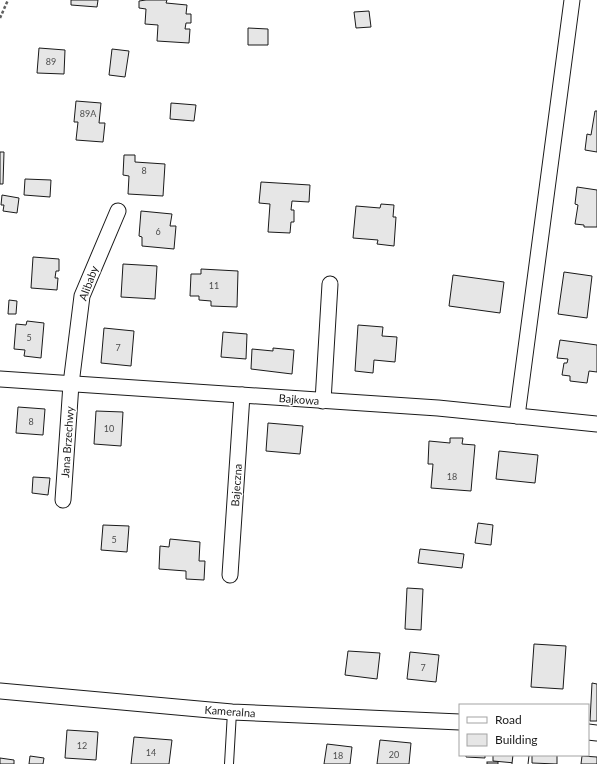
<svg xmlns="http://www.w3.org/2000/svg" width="597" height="764" font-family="Lato,sans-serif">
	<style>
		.building { fill: #e6e6e6; stroke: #1a1a1a }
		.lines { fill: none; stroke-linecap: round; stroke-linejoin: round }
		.lane-casing { stroke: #1a1a1a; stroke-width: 10 }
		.street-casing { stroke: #1a1a1a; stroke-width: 17 }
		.path { stroke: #5f5f5f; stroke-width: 2.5; stroke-dasharray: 3 2; stroke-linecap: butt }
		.lane { stroke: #fff; stroke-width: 8 }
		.street { stroke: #fff; stroke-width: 15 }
		.labels { text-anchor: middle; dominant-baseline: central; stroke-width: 3; stroke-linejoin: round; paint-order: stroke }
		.number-label { font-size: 9px; fill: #4d4d4d }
		.street-label { font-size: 11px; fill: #1a1a1a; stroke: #fff }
	</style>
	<rect width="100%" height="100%" fill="#fff"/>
	<g class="building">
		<polygon points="71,0 98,0 97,7 71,5"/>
		<polygon points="146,0 167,0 166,3 187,5 186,14 191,14 191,23 186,23 185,29 190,29 189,43 157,41 158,25 145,24 146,9 139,8 139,1"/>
		<polygon points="369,11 371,27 356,28 354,12"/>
		<polygon points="248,28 268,29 268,45 248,45"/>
		<polygon points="39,48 65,50 64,74 37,73"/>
		<polygon points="112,49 129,51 125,77 109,75"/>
		<polygon points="76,101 101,103 99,123 105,123 103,142 76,140 78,122 74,122"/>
		<polygon points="171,103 196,105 194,121 170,119"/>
		<polygon points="595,111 597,111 597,152 585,150 587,134 591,135"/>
		<polygon points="0,152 4,152 3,184 0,184"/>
		<polygon points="124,155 135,155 135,162 165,164 163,196 128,194 129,176 123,175"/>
		<polygon points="25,179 51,180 50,197 24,195"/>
		<polygon points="261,182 310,185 309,202 292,201 291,210 294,210 294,222 291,222 290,233 268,232 270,204 259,203"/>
		<polygon points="577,187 597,190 597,227 584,227 584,225 575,224 578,205 575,204"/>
		<polygon points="2,195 19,198 17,213 3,211 4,205 1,205"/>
		<polygon points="381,204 394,205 393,217 396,217 394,246 377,244 378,240 353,238 356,206 380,208"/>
		<polygon points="141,211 172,214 170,226 176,226 174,249 142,246 142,237 139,236"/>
		<polygon points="33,257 59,259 59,271 56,271 55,278 58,278 57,290 31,288"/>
		<polygon points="123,264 157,266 155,299 121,297"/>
		<polygon points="201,269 238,271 237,307 211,306 211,301 199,300 199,296 190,296 191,274 201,274"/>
		<polygon points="564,272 592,276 587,318 558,314"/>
		<polygon points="453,275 504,282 500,313 449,306"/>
		<polygon points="9,300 17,301 16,314 8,314"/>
		<polygon points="27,321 44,323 41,358 24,356 25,350 14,349 16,324 26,325"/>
		<polygon points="358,325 383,327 382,336 397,337 395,362 374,360 373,373 355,371"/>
		<polygon points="104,328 134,331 131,366 101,363"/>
		<polygon points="223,332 247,334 246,359 221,357"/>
		<polygon points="560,340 597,345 597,372 589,371 587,383 570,381 570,376 562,375 564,363 567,363 568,359 557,358"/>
		<polygon points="273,348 294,350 292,374 251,369 252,349 273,351"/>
		<polygon points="18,407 45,409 43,435 16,433"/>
		<polygon points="96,411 123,412 121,446 94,444"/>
		<polygon points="268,423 303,426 300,454 266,451"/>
		<polygon points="450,438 463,438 462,444 475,445 471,491 431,488 433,464 428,464 429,441 450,443"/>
		<polygon points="499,451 538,455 535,483 496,479"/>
		<polygon points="33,477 50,478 48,495 32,493"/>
		<polygon points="478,523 493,525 491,545 475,543"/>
		<polygon points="103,525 129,526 127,552 101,550"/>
		<polygon points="170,539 200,542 199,561 205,561 204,580 186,579 186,571 159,569 160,546 169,547"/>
		<polygon points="420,549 464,554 462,568 418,563"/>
		<polygon points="407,588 423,589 421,630 405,629"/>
		<polygon points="534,644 566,646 563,689 531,687"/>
		<polygon points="348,651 380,653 377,679 345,675"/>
		<polygon points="410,652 439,655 436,682 407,679"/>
		<polygon points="592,683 597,684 597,721 590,721"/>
		<polygon points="67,730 98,732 96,760 65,758"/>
		<polygon points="134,737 172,740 169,764 131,764"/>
		<polygon points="380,740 411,743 409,764 377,764"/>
		<polygon points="327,744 352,747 350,764 324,764"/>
		<polygon points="466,755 485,755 485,758 466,757"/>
		<polygon points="493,755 515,755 515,763 493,761"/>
		<polygon points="532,755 557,755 557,764 532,763"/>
		<polygon points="30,756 44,758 43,764 29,764"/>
		<polygon points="582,756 597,757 597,764 581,764"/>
		<polygon points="0,758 14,760 14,764 0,764"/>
		<rect x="487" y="762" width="11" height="2"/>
	</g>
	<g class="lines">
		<g class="lane-casing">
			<polyline id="lane" points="229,764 232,712"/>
		</g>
		<g class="street-casing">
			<g id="street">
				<polyline points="0,379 438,408 597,424"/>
				<polyline points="323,401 330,284"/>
				<polyline points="517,416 572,0"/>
				<polyline points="63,500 71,384 82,296 118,211"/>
				<polyline points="230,575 242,395"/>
				<polyline points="0,691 232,712 460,722"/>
				<polyline points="588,732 597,733"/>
				<polyline points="520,764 521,755"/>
			</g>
		</g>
		<polyline class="path" points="0,18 8,0"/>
		<use href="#lane" class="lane"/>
		<use href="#street" class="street"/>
	</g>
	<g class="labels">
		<g class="number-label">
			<text x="51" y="61">89</text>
			<text x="88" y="113">89A</text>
			<text x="144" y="170">8</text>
			<text x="158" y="231">6</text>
			<text x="214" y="285">11</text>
			<text x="29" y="337">5</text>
			<text x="118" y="347">7</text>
			<text x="31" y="421">8</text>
			<text x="109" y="428">10</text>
			<text x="452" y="476">18</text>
			<text x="114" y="539">5</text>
			<text x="423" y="667">7</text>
			<text x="82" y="745">12</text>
			<text x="151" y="752">14</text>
			<text x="394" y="754">20</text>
			<text x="338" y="755">18</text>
		</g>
		<g class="street-label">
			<text transform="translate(88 283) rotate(-70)">Alibaby</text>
			<text transform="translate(299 399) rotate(4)">Bajkowa</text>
			<text transform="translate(67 442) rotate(-86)">Jana Brzechwy</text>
			<text transform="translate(236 485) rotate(-86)">Bajeczna</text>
			<text transform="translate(230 711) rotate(4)">Kameralna</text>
		</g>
	</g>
	<rect x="459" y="704" width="130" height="52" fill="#ffffff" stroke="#a3a3a3"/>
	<rect x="467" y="717" width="20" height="6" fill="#ffffff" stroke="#a3a3a3"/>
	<text x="495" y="724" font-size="12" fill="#1a1a1a">Road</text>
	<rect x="467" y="734" width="20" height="12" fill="#e6e6e6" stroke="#a3a3a3"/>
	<text x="495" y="744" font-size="12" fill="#1a1a1a">Building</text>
</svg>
